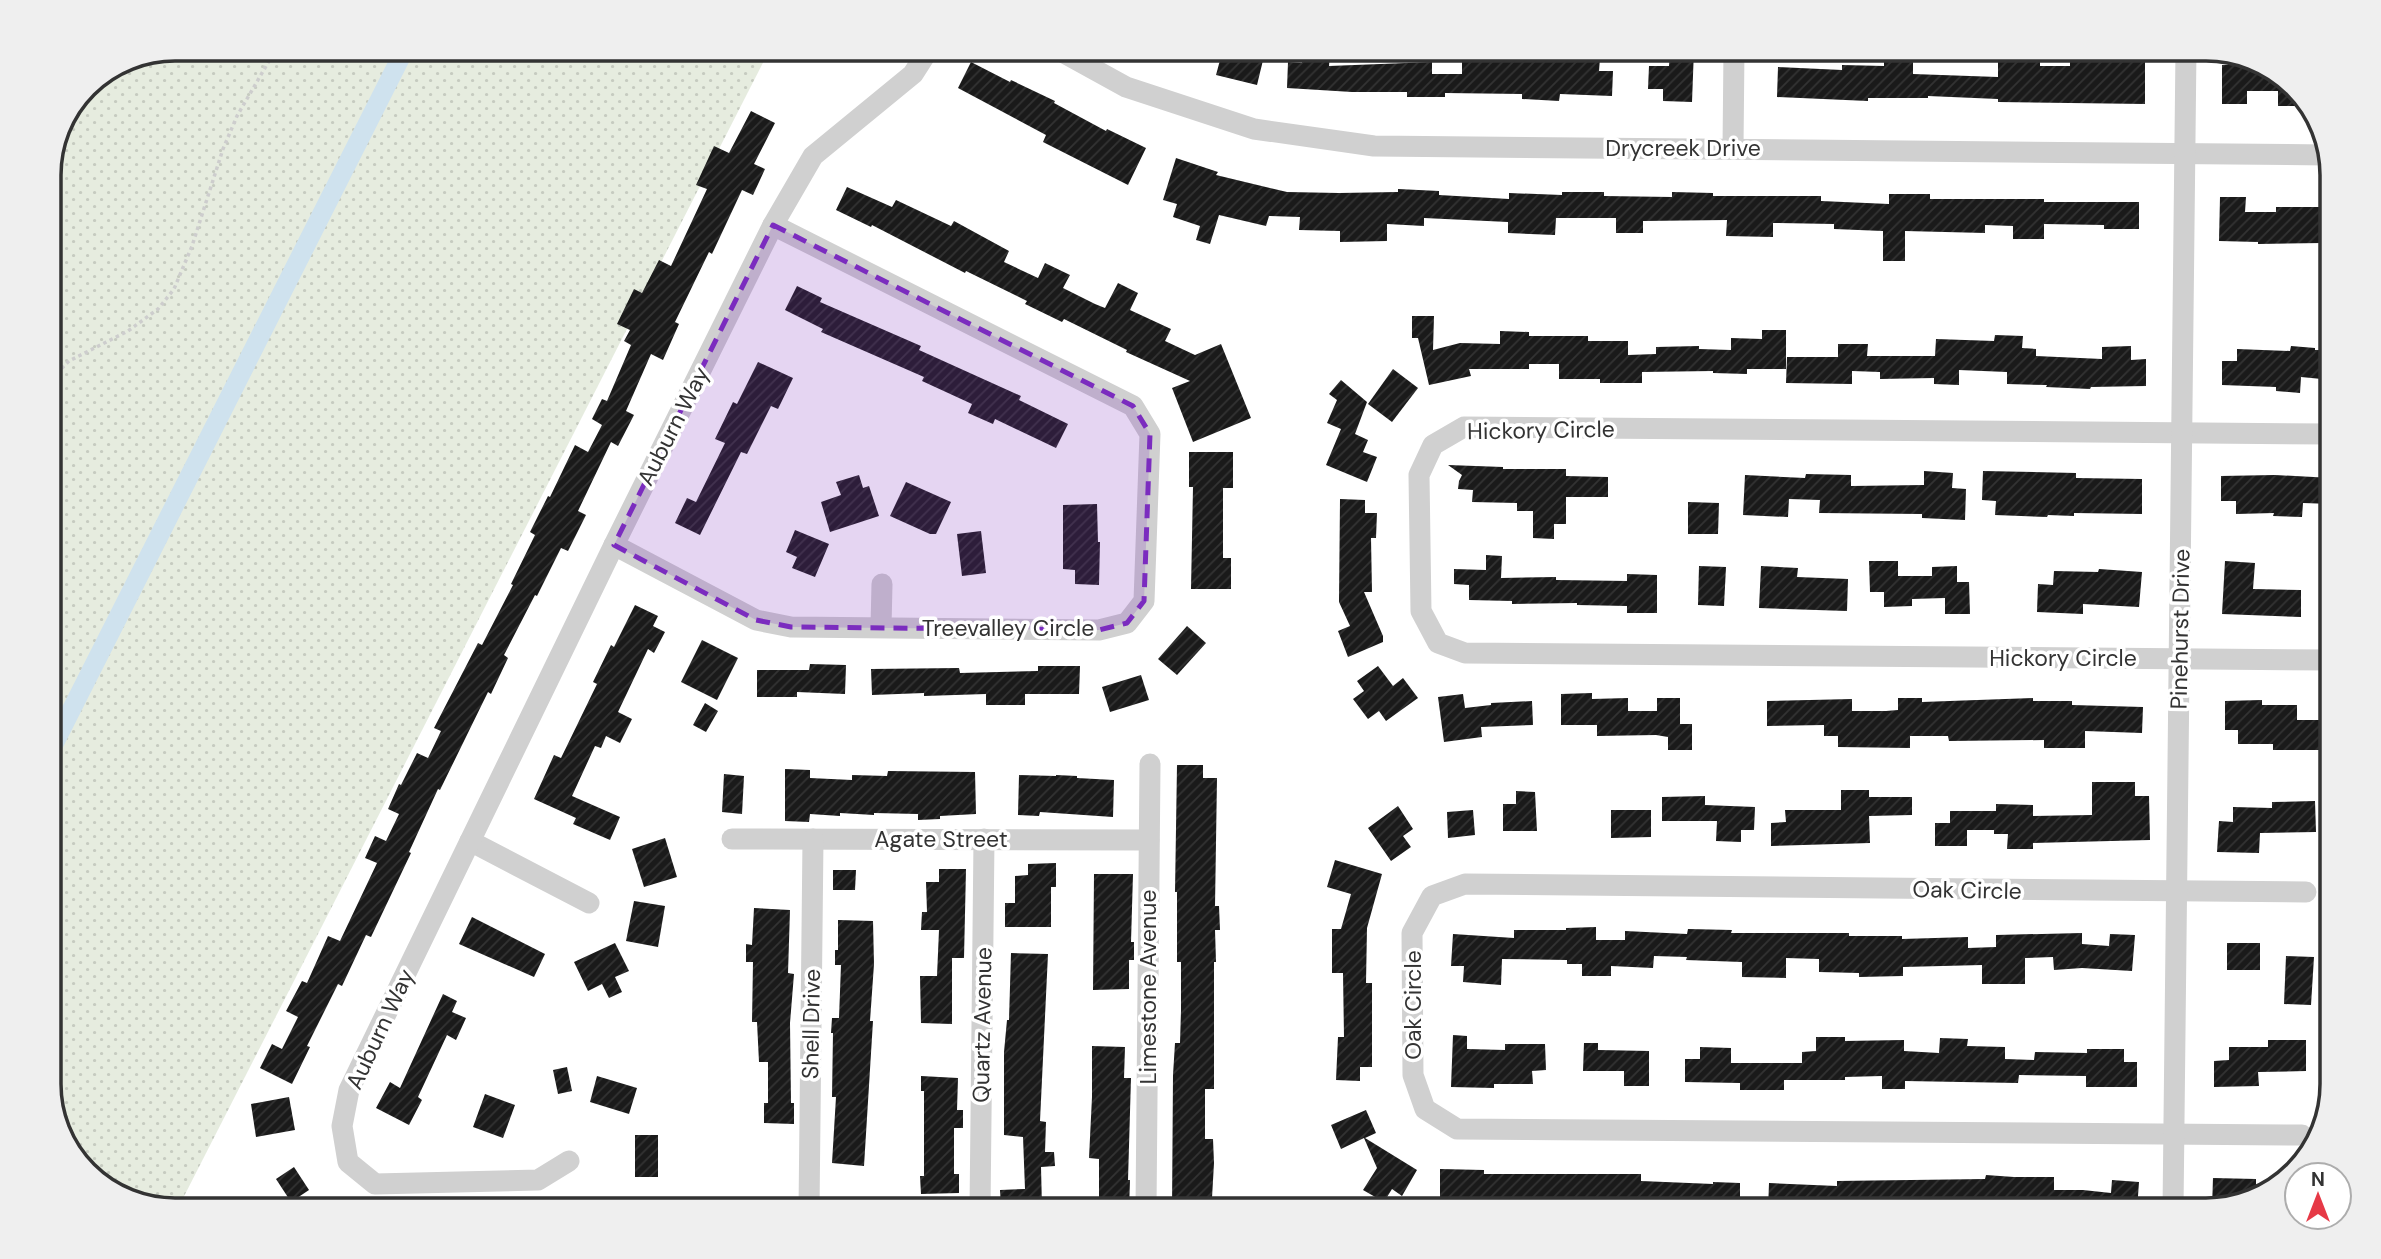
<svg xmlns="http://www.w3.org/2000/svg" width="2381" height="1259" font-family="'DM Sans',sans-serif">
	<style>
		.grass { fill: url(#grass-dots) }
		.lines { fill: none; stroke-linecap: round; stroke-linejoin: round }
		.canal { stroke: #cfe2ee; stroke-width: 19 }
		.building { fill: url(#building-hatch) }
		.path { stroke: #cdcdcd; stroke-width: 3.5; stroke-dasharray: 3.5 3.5; stroke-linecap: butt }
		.street { stroke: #d0d0d0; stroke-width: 21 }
		.marked { fill: #7b2cbf; fill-opacity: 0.2; stroke: #7b2cbf; stroke-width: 5; stroke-dasharray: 14 9; stroke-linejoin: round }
		.labels { text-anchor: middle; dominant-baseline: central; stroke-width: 7; stroke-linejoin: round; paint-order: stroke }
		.street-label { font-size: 23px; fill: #333; stroke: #fff }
		.rim { fill: none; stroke: #333; stroke-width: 3.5 }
	</style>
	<defs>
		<pattern id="grass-dots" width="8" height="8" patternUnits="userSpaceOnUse" patternTransform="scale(1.75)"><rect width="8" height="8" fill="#e6ecdf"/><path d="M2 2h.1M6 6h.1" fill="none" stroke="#c6cbc0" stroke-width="1.8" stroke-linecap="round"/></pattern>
		<pattern id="building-hatch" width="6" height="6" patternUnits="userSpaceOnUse" patternTransform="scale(1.75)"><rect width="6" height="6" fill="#1a1a1a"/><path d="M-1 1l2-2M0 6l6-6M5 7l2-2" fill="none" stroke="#333"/></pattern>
	</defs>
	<rect width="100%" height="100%" fill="#fff"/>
	<polygon class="grass" points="175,49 770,49 177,1210 119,1197 70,1154 49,1093 49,167 86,86 127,58"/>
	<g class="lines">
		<polyline class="canal" points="49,754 405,49"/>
	</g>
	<g class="building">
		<polygon points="1223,49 1253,49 1265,52 1257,85 1216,75"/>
		<polygon points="1462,49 1523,49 1523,60 1573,62 1573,57 1600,58 1599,71 1613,71 1612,96 1560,94 1559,101 1522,99 1522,94 1445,93 1445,97 1407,97 1407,92 1352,92 1287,88 1288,62 1302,63 1303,50 1330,52 1329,66 1432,62 1432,74 1462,74"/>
		<polygon points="1670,49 1694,49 1692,102 1663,101 1663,89 1648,89 1649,66 1669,66"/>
		<polygon points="2109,51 2145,52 2145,104 1998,102 1998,99 1928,96 1928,98 1868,98 1868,101 1777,97 1778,67 1842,70 1842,65 1884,66 1884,62 1913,62 1913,74 1998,77 1998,54 2040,54 2040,66 2070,66 2070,54 2109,54"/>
		<polygon points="2235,56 2262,62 2311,106 2278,106 2278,91 2247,91 2247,104 2222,104 2222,65 2235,65"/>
		<polygon points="971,62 1010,82 1011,80 1055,101 1054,103 1106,131 1107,129 1146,148 1128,185 1043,142 1046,135 958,88"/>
		<polygon points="751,111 775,123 754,164 765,169 753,195 742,190 712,254 709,252 675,322 679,324 663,360 651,354 626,411 634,415 618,446 611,442 578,511 586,515 568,551 561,548 537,596 535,595 504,655 508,658 491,694 488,692 440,790 438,789 409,852 411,853 371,937 366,935 342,986 338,984 307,1046 310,1047 292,1084 260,1068 272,1044 282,1049 298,1017 286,1011 302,981 307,983 328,936 340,941 377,863 365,858 375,836 386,841 399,814 388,809 399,784 401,785 417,753 428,758 441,731 434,728 478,643 482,645 513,585 511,584 535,535 530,532 548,496 550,497 575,445 588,452 602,425 592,419 602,399 607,401 631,345 624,341 630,330 617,324 634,289 642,293 659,260 671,266 707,189 696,185 714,146 729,153"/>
		<polygon points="1176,158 1218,172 1216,175 1287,192 1339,193 1398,192 1398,189 1439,191 1439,195 1509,199 1509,193 1562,195 1562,192 1604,192 1604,196 1672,197 1672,192 1713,193 1713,196 1821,196 1821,201 1889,204 1889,194 1930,194 1930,199 2044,199 2044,202 2139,202 2139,229 2104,229 2104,225 2044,224 2044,239 2013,239 2013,226 1985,225 1985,233 1905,231 1905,261 1883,261 1883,231 1834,229 1834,224 1773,223 1773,237 1726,236 1727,220 1643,221 1643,233 1616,233 1616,218 1556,218 1555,235 1508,233 1508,222 1424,218 1424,226 1387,224 1387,241 1340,242 1340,231 1299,230 1300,217 1269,216 1266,226 1219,215 1210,244 1196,240 1200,226 1173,217 1177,204 1163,200"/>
		<polygon points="847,187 892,207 896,200 951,226 954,221 1009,251 1004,262 1038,278 1045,263 1070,275 1063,288 1095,304 1105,308 1118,283 1138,293 1130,310 1171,329 1165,341 1195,355 1221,344 1251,418 1193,442 1172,388 1190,381 1126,352 1127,350 1064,319 1062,322 1025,304 1027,301 966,271 965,273 872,225 871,227 836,210"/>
		<polygon points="2220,197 2246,197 2245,212 2276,212 2276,207 2321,207 2322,243 2258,244 2258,242 2219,241"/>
		<polygon points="797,286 822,298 820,302 921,346 919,350 1021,396 1019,400 1068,424 1056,448 995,419 993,424 968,413 972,404 922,381 924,377 821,332 823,329 785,310"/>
		<polygon points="1412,316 1434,316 1433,350 1460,343 1500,344 1500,331 1529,332 1529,336 1588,336 1588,341 1628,341 1628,355 1656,354 1656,347 1699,346 1699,349 1731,350 1731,338 1762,339 1762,330 1786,330 1786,369 1747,369 1747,374 1713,373 1713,371 1642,372 1642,383 1600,383 1600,379 1559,379 1559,364 1529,364 1529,369 1469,369 1471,376 1429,385 1418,338 1412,338"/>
		<polygon points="1995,335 2023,336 2022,348 2036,349 2036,356 2102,359 2102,347 2131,346 2131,360 2146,359 2146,386 2091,387 2090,389 2046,387 2047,385 2007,384 2007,372 1959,370 1959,385 1934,384 1934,378 1880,379 1880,372 1852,371 1852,384 1786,383 1787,357 1838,357 1838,344 1868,344 1867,356 1935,356 1936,339 1994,341"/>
		<polygon points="2291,346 2315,348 2315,350 2332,350 2332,380 2301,377 2300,393 2276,391 2276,387 2222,385 2222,361 2237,361 2237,349 2290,351"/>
		<polygon points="758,362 793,378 778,409 771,406 747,454 741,452 700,535 675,523 687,498 696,502 725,443 715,439 733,402 737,404"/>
		<polygon points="1393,369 1418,388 1392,422 1368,404"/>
		<polygon points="1341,380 1367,402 1355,434 1368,440 1363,452 1377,457 1367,482 1326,465 1341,429 1327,423 1337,400 1329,394"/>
		<polygon points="1189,452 1233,452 1233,488 1223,488 1223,558 1231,558 1231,589 1191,589 1193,487 1189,487"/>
		<polygon points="1448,465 1503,467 1503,469 1566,469 1566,476 1608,477 1608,497 1566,497 1566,524 1554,524 1554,539 1533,538 1533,511 1517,511 1517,503 1472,502 1473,490 1458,489 1459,481 1462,475"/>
		<polygon points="1924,471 1953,473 1952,488 1966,489 1965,520 1922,518 1922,514 1819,513 1820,500 1789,499 1788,517 1743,515 1745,475 1805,478 1806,474 1851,475 1851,486 1924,485"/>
		<polygon points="1983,471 2076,473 2076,478 2142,479 2142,514 2074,513 2074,516 2048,515 2047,517 1995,515 1996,501 1982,500"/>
		<polygon points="859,475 863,488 869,486 879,516 830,532 821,502 841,495 836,482"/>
		<polygon points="2275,475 2332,478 2332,504 2303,503 2302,517 2273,516 2274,513 2236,514 2236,501 2221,501 2221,476"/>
		<polygon points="906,482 951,502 936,534 930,534 890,516"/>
		<polygon points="1340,499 1365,500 1365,513 1377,513 1376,538 1371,538 1372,592 1364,592 1383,636 1383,642 1348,657 1338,631 1350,626 1339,602"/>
		<polygon points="1688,502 1719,503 1718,534 1688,534"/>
		<polygon points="1097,504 1098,542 1100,542 1099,585 1075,584 1075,570 1063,569 1063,505"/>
		<polygon points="795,530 829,544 815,577 792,568 797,557 786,552"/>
		<polygon points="981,531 986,573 962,576 957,534"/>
		<polygon points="1486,555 1502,556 1501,578 1556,577 1556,580 1627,581 1627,574 1657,575 1657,613 1627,613 1627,606 1577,605 1577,603 1512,604 1512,601 1469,600 1469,585 1454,584 1454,569 1486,570"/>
		<polygon points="1869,561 1898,561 1898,576 1932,576 1932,567 1957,566 1957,582 1969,582 1970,614 1945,614 1945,598 1912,599 1912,606 1884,607 1884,592 1870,592"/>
		<polygon points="2225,561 2255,563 2253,589 2301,590 2301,617 2222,614"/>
		<polygon points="1699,566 1726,567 1724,606 1698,605"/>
		<polygon points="1761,566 1798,568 1797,577 1848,579 1847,611 1759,608"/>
		<polygon points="2099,569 2142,572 2139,607 2083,604 2083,614 2037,612 2038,584 2053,585 2054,571 2098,572"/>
		<polygon points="635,605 658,616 653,626 665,632 654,653 648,649 618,712 632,719 620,743 606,736 601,748 595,746 572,796 620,817 610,840 573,824 576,818 534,799 554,755 561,758 597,684 593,682 611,645 614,647"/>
		<polygon points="1187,626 1206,643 1177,675 1158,659"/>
		<polygon points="702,640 738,658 717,700 681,682"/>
		<polygon points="810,664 846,665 845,694 797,692 797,697 757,697 757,670 809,670"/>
		<polygon points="1038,666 1080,666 1079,694 1025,694 1025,705 986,705 986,694 924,696 924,693 872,695 871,669 959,668 960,673 1038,671"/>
		<polygon points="1378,666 1393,686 1403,678 1418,698 1386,721 1379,711 1368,719 1353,699 1364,691 1357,681"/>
		<polygon points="1141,675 1149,700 1110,712 1102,687"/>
		<polygon points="1592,693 1592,699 1628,698 1628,711 1657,711 1657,698 1680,698 1680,724 1692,724 1692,750 1668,750 1668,737 1656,735 1597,736 1597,725 1561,725 1561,694"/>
		<polygon points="1463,694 1465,708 1491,705 1491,703 1532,701 1533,725 1481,727 1482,737 1444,742 1438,697"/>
		<polygon points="1898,698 1922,698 1922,702 2033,698 2033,701 2072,701 2072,705 2143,707 2142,733 2085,731 2085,748 2044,748 2044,740 1949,741 1948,736 1910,736 1910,748 1838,747 1838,736 1824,736 1824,725 1767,726 1767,701 1852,699 1852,711 1886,711 1898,710"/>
		<polygon points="2262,700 2262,705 2297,705 2297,720 2332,720 2332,750 2273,750 2273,744 2238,744 2238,730 2225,730 2225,701"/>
		<polygon points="705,703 718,711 706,732 693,725"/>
		<polygon points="1177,765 1203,765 1203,778 1217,778 1215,906 1219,906 1220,930 1215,930 1216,962 1214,962 1214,1089 1205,1089 1205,1139 1213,1139 1214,1163 1212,1198 1198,1198 1198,1210 1172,1210 1173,1075 1175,1043 1180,1043 1181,1011 1181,962 1177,962 1177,892 1175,892"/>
		<polygon points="785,769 810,770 810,778 852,780 852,775 887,776 888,771 975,772 976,814 940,816 940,819 918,820 918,814 874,813 874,815 840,813 840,816 810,814 809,822 785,821"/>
		<polygon points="724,774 744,776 742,814 722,812"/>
		<polygon points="1019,775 1056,776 1056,775 1077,776 1077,778 1114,780 1113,817 1040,812 1039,816 1018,815"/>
		<polygon points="2092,782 2135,782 2135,796 2149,796 2150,840 2033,843 2033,849 2007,849 2008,834 1994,834 1994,830 1967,830 1967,846 1935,846 1935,823 1950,823 1950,811 1996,811 1996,804 2033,805 2033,816 2092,815"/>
		<polygon points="1841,790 1869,790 1869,797 1912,797 1912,815 1869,816 1870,843 1771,846 1771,823 1786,822 1785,810 1841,810"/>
		<polygon points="1516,791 1535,792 1537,831 1503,831 1503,804 1516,804"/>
		<polygon points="1705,796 1705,805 1755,807 1754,830 1741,830 1741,842 1716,841 1717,821 1662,821 1662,797"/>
		<polygon points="2315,801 2316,832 2260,833 2259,853 2217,852 2219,821 2233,822 2233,807 2272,808 2272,802"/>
		<polygon points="1398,806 1413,829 1403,836 1411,847 1391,861 1368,828"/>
		<polygon points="1473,810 1475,835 1448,838 1447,812"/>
		<polygon points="1611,810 1651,810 1651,837 1611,838"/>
		<polygon points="665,838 677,877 644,887 632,849"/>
		<polygon points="1335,860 1382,874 1367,928 1366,983 1372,983 1372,1067 1360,1067 1360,1081 1336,1080 1338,1037 1344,1037 1343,973 1332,973 1332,929 1341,929 1351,894 1327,887"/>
		<polygon points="1056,863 1056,887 1051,887 1051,927 1005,927 1005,903 1015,903 1015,876 1028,875 1028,864"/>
		<polygon points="939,869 966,869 964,958 952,958 952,1024 921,1023 920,976 937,976 939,930 921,930 922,912 927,912 926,882 939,882"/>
		<polygon points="833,870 856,870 855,890 833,890"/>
		<polygon points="1094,874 1133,874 1131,942 1134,942 1134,960 1129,960 1129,989 1093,990"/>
		<polygon points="634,901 665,906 658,947 626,941"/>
		<polygon points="754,908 790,910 788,973 794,974 790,1023 791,1103 794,1103 794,1124 764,1123 764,1103 768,1103 768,1062 759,1062 757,1022 752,1022 753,962 746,962 746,944 752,945"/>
		<polygon points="472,917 545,954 534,977 459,944"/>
		<polygon points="838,920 873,921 874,964 870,1021 873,1021 864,1166 832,1163 836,1097 832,1097 833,1033 831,1033 832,1018 839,1018 841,965 835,965 835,950 838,950"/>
		<polygon points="1596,927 1596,940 1625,940 1625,931 1687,934 1688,929 1732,930 1731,933 1849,933 1849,936 1902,936 1902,939 1968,937 1968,948 1996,947 1996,935 2082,933 2082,944 2109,946 2110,934 2135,935 2132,971 2082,968 2054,970 2053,957 2025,958 2025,984 1982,984 1982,965 1903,967 1903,976 1859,977 1859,973 1819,972 1819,959 1786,958 1786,978 1742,977 1742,962 1686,960 1687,957 1654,956 1653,968 1611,966 1611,976 1582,976 1582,964 1567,964 1567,960 1502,959 1501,985 1463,982 1464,966 1451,966 1453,934 1514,938 1514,930 1566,930 1566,928"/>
		<polygon points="615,943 629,971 615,977 622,992 609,998 602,984 588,991 574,962"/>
		<rect x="2227" y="943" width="33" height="27"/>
		<polygon points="1011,953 1048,954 1040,1121 1046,1122 1045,1152 1054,1152 1055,1166 1041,1167 1042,1207 1001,1208 1000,1190 1025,1189 1023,1137 1004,1135 1004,1052 1007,1020 1009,1020"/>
		<polygon points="2286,956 2314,957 2311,1005 2284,1004"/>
		<polygon points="443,994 457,1001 452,1012 466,1018 456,1040 447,1035 418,1097 422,1100 409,1125 376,1108 390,1082 400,1088"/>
		<polygon points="1453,1035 1467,1036 1467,1049 1505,1050 1505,1044 1545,1044 1546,1070 1532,1071 1533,1084 1494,1084 1494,1088 1451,1087"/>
		<polygon points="1816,1037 1845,1037 1845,1041 1904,1040 1904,1051 1939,1053 1940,1038 1968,1039 1967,1046 2005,1047 2005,1059 2034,1060 2035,1052 2087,1053 2087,1049 2124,1049 2124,1062 2137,1062 2137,1087 2086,1087 2086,1076 2019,1075 2018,1083 1905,1081 1905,1089 1882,1089 1882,1076 1845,1077 1845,1080 1784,1080 1784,1090 1740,1090 1740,1083 1685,1082 1685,1059 1700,1059 1700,1047 1731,1048 1731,1063 1802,1063 1802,1052 1816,1051"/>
		<polygon points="2268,1040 2306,1040 2306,1071 2258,1072 2259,1086 2214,1087 2214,1061 2229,1060 2229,1047 2268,1047"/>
		<polygon points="1584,1043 1598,1043 1598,1050 1649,1051 1649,1086 1624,1086 1624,1071 1583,1071"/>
		<polygon points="1092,1046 1125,1047 1124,1078 1131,1078 1128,1180 1130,1180 1129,1210 1099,1210 1099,1159 1089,1158 1092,1097"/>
		<polygon points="567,1067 572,1091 558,1094 553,1070"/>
		<polygon points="597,1076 637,1088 629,1114 590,1102"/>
		<polygon points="921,1076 958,1078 957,1110 963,1110 963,1128 954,1128 954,1174 959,1174 959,1193 921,1194 920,1176 924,1176 924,1091 921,1091"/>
		<polygon points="485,1094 515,1105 503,1138 473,1127"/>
		<polygon points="289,1097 295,1130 256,1137 251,1104"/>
		<polygon points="1366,1110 1376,1133 1365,1138 1417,1170 1402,1196 1392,1189 1384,1202 1363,1190 1377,1168 1364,1138 1341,1149 1331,1125"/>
		<rect x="635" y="1135" width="23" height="42"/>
		<polygon points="294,1167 309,1190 291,1202 276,1179"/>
		<polygon points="1440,1169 1484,1170 1484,1174 1641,1174 1641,1181 1713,1184 1713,1182 1740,1183 1740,1210 1608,1210 1608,1200 1525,1201 1525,1210 1440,1208"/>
		<polygon points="1986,1175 2014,1177 2054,1177 2054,1190 2083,1190 2111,1193 2112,1180 2139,1182 2137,1210 1768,1210 1769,1183 1837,1186 1837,1181 1985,1179"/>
		<polygon points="2213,1178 2256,1179 2256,1195 2212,1208"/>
	</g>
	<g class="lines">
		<polyline class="path" points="49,385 54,376 69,361 128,331 158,309 174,289 192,246 223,149 237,116 276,49"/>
		<g class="street">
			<polyline points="1057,49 1126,87 1254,129 1374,146 2328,155"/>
			<polyline points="1733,148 1734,49"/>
			<polyline points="2332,434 1464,427 1433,445 1419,475 1421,611 1438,643 1465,653 2332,660"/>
			<polyline points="614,545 756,620 791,627 1099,630 1127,623 1144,601 1150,434 1133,406 773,225"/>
			<polyline points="881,627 882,584"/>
			<polyline points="732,839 1149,840"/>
			<polyline points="470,841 589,903"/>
			<polyline points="2302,1135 1457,1129 1425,1109 1413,1075 1412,933 1432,896 1465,884 2306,892"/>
			<polyline points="569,1161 538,1180 375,1184 348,1162 342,1126 349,1090 614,545 773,225 813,156 913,74 929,49"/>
			<polyline points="809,1210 813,839"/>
			<polyline points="980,1210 984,839"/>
			<polyline points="1146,1210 1150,764"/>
			<polyline points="2173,1210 2186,49"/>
		</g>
	</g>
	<path class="marked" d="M773 225 1133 406 1150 434 1144 601 1127 623 1099 630 791 627 756 620 614 545Z"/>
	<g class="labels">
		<g class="street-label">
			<text x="1683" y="148">Drycreek Drive</text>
			<text transform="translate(673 426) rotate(-63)">Auburn Way</text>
			<text transform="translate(1541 430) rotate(-1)">Hickory Circle</text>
			<text x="1008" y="628">Treevalley Circle</text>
			<text transform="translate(2180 629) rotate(-89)">Pinehurst Drive</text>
			<text x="2063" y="658">Hickory Circle</text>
			<text x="941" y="839">Agate Street</text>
			<text transform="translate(1967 890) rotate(1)">Oak Circle</text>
			<text transform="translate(1148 987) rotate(-90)">Limestone Avenue</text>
			<text transform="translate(1413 1005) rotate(-90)">Oak Circle</text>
			<text transform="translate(811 1024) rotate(-89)">Shell Drive</text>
			<text transform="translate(982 1025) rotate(-89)">Quartz Avenue</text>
			<text transform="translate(380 1029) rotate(-65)">Auburn Way</text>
		</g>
	</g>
	<path d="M0 0H2381V1259H0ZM175 61H2206A114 114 0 0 1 2320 175V1084A114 114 0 0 1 2206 1198H175A114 114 0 0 1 61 1084V175A114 114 0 0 1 175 61Z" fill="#efefef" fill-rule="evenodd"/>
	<path class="rim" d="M175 61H2206A114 114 0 0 1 2320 175V1084A114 114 0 0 1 2206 1198H175A114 114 0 0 1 61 1084V175A114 114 0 0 1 175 61Z"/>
	<g transform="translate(2318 1196)"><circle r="33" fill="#ffffff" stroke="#adadad" stroke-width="2"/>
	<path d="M0-5L12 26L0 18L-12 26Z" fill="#e63946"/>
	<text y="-10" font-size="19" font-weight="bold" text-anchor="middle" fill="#333333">N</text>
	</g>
</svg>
